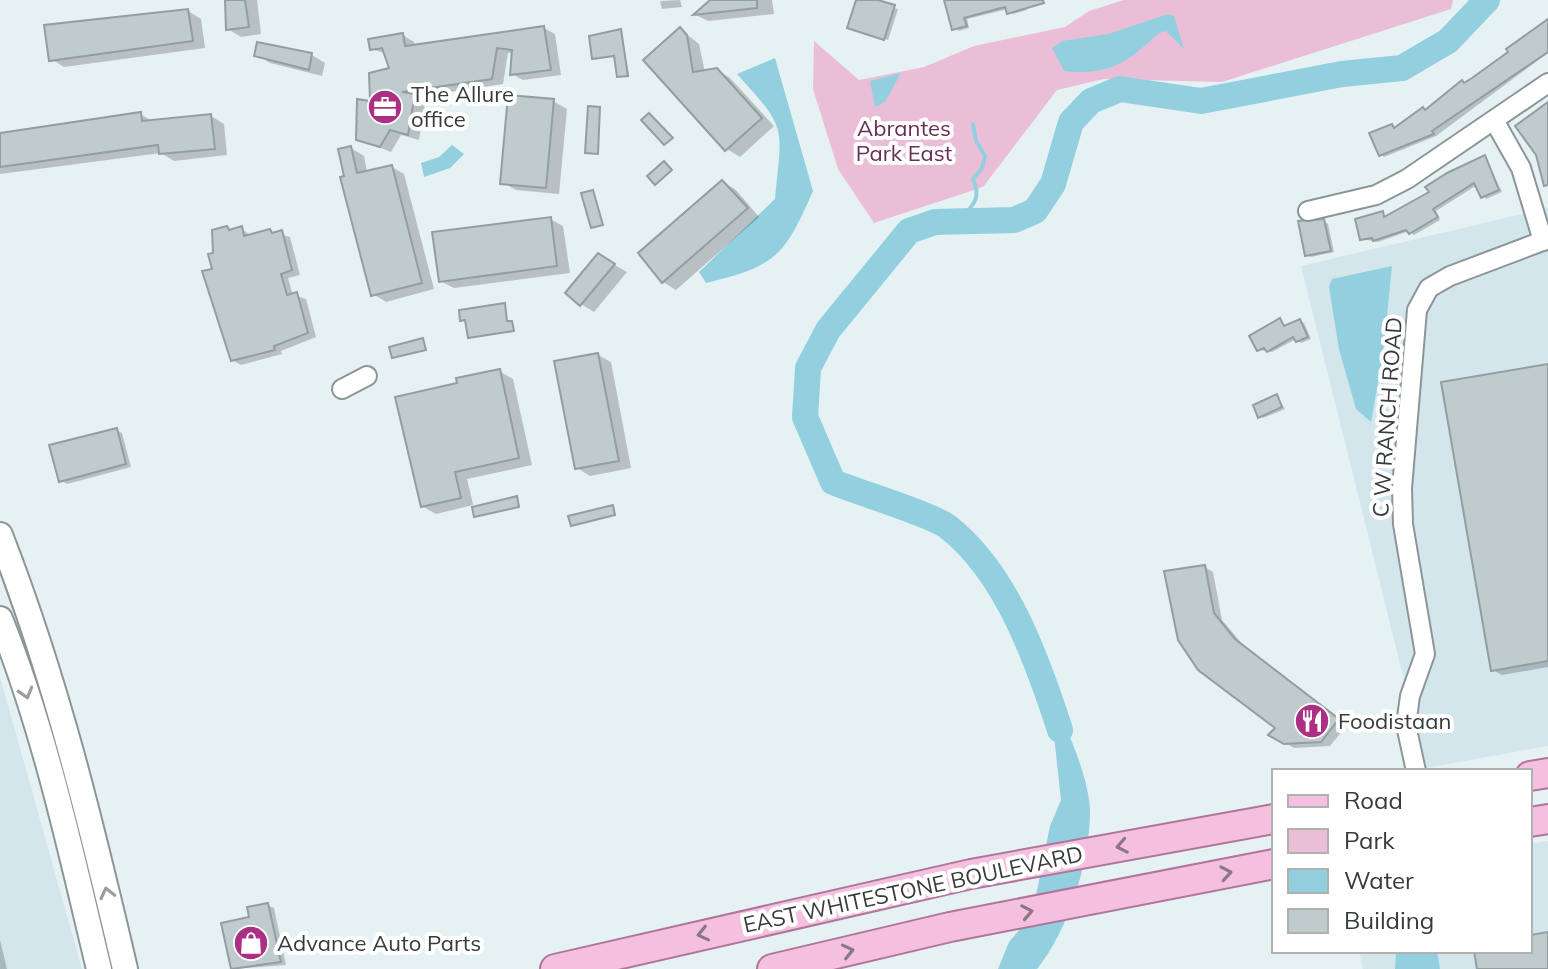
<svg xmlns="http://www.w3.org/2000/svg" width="1548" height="969" font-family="Mulish,sans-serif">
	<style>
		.built { fill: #d3e6eb }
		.green { fill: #ebbed7 }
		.water { fill: #92cfdf }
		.shadow { fill: #0003 }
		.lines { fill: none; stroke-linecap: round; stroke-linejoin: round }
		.stream { stroke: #92cfdf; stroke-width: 4 }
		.river { stroke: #92cfdf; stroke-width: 26 }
		.building { fill: #c0cbce; stroke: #939ea0; stroke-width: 2 }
		.street-casing { stroke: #8c9699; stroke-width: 22 }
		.secondary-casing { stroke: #8c9699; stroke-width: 28 }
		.primary-casing { stroke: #ae7699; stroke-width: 32 }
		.street { stroke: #fff; stroke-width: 18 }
		.secondary { stroke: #fff; stroke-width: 24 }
		.primary { stroke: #f5c0e0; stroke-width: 28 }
		.oneway { stroke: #9b9d9e }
		.oneway2 { stroke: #8c7786 }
		.labels { text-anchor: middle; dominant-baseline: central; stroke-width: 8; stroke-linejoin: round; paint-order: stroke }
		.poi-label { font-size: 22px; fill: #373b3c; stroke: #fff; text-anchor: start }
		.park-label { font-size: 22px; fill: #682e53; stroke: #fff }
		.street-label { font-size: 22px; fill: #373b3c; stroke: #fff }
	</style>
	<rect width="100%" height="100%" fill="#e6f1f4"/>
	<g class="built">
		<polygon points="1548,208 1548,746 1426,768 1301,266"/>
		<polygon points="0,677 82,969 0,969"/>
		<polygon points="1548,841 1548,969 1363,969 1359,951 1530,951 1530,844"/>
	</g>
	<polygon class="green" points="1124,0 1453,0 1451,9 1222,82 1104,79 1057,90 983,187 874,223 838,169 813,89 814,41 859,80 924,67 974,46 1065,27 1089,11"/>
	<g class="water">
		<path d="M1168 14 1174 16 1184 49 1166 31 1159 33C1127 62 1111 76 1064 71L1052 48 1062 41 1108 34Z"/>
		<path d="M775 58 813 191C784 257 776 266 706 283L699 272 775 199C782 125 788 130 737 74Z"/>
		<polygon points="901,73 885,102 875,107 870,81"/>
		<polygon points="452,145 464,154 450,168 424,177 421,163 439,157"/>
		<polygon points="1392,266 1383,354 1371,422 1356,409 1339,349 1329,287 1332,279"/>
		<path d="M1050 699C1067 723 1091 784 1090 814 1089 864 1068 931 1037 969H998L1009 942 1032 915 1050 826 1061 800Z"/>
		<polygon points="1396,951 1437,951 1440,969 1395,969"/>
	</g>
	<g class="shadow">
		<polygon points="227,0 257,0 261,34 241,37 228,29"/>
		<polygon points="680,0 682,7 662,9 660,1"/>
		<polygon points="713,0 772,0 774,14 708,21 696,15"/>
		<polygon points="859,0 898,9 888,40 854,30"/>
		<polygon points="946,0 1045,0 1025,5 1027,10 1013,14 1008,9 967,19 969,28 958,31"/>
		<polygon points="188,11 201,19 205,48 64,67 51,59"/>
		<polygon points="1548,20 1548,53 1436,136 1384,157 1381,155 1392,126 1396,128 1426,112 1511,52"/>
		<polygon points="544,28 555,34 561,75 523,80 512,74 514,53 508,53 503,84 416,97 425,103 419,140 401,135 391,152 358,139 391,69 387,54 372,49 403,35 414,42 415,47"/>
		<polygon points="680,29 699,44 705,72 717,70 730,78 774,126 740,157 727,149 646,60"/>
		<polygon points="621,31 629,76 620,77 616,56 594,58"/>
		<polygon points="257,55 312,55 325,63 322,76 270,63"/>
		<polygon points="553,101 567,109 559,194 516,190 502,182"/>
		<polygon points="140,114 154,122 211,116 224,124 227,155 174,161 161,153 0,174 0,135"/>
		<polygon points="351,148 364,156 367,172 392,167 404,174 434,289 386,302 373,294 346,177"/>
		<polygon points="1485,158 1502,192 1486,199 1477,185 1436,211 1440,220 1414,235 1409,231 1378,242 1362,239 1383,214 1387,218"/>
		<polygon points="723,182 736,190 759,217 676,290 663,282 640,254"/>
		<polygon points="550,219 563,226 570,273 454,288 440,281"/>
		<polygon points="1324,221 1328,224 1334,252 1311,257 1307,255"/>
		<polygon points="241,228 251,236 270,231 290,237 300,275 288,278 293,295 306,299 316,337 281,351 282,354 241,365 232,360 226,335 221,332 205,273 214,270 214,232"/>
		<polygon points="599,256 627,272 594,312 581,304"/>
		<polygon points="1280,321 1286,327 1300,321 1304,323 1311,339 1301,343 1296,339 1272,352 1259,350"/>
		<polygon points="598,355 611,362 631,468 590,476 577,468"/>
		<polygon points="1548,366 1548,667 1502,675 1493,670"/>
		<polygon points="499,371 513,379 532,465 467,479 474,508 517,498 520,507 477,517 476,516 473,505 436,514 422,506 459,385"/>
		<polygon points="1276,397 1285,409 1263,418 1260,416"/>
		<polygon points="116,430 122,433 131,467 67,484 61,480"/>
		<polygon points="1205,567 1213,572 1222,620 1244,646 1347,725 1330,746 1294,748 1271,734 1278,728 1200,669"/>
		<polygon points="267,905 274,908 286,965 233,969 223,925 251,919"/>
		<polygon points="0,940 7,969 0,969"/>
	</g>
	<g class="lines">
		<path class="stream" d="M959 221C973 205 982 199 973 179L982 168 985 156 976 141 973 124"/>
		<path class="river" d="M1060 730C1038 662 1007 573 948 527 933 515 857 492 833 482L805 417 808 368 828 330 909 231 935 222 1014 220 1035 211 1053 184 1071 122 1091 101 1120 89 1201 101 1342 74 1402 68 1448 41 1487 0"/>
	</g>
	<g class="building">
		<polygon points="225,0 245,0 249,27 226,30"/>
		<polygon points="710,0 757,0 757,8 693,15"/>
		<polygon points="856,0 878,0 895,5 884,40 847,28"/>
		<polygon points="944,0 1043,0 1044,3 1007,14 1005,7 964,18 967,26 952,30"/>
		<polygon points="188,9 193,41 49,61 44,25"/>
		<polygon points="1548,19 1548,52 1432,131 1434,134 1379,156 1369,133 1392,124 1394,128 1423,107 1425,110 1462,80 1464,83 1472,78 1508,52 1506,49"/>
		<polygon points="544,26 551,70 510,75 512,50 497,48 492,79 402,92 415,94 408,135 390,130 380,147 356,140 357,99 370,101 369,73 389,68 382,48 370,50 368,39 403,33 405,46"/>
		<polygon points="680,27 687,35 693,72 717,68 762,118 725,151 643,60"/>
		<polygon points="621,29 628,76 617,77 614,56 592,59 589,36"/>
		<polygon points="257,42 312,53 309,70 254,56"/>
		<polygon points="508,95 554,99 546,188 500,184"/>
		<polygon points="1548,102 1548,185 1544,186 1536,155 1515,126"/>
		<polygon points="588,106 600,107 598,154 585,153"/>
		<polygon points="141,112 142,121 211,114 215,149 159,154 158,145 0,167 0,133"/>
		<polygon points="649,113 673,138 664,145 641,120"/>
		<polygon points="351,146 357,173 392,165 422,283 371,296 340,177 344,176 338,149"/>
		<polygon points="1485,155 1499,190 1481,198 1474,183 1433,209 1438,217 1409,234 1406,230 1373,241 1372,238 1360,240 1355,219 1383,211 1384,217 1429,192 1425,187 1447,173"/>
		<polygon points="664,161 672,170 655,185 647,176"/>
		<polygon points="722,180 748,208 662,283 638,253"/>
		<polygon points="593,190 603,225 591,228 581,193"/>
		<polygon points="551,217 557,266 439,282 432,232"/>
		<polygon points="1324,219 1331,251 1305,256 1298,221"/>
		<polygon points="227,226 229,230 242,226 244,236 270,229 272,233 282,230 292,270 281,274 287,295 297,292 308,333 274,346 275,350 231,361 202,271 212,269 208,254 213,253 212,230"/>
		<polygon points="598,253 615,264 580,306 565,293"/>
		<polygon points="505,303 507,321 512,321 514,331 468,338 465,320 460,321 459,310"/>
		<polygon points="1280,318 1284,326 1300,319 1308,337 1296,342 1293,337 1267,352 1264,348 1257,351 1249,336"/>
		<polygon points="423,338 426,350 392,358 389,347"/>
		<polygon points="598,353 619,461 575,469 554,361"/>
		<polygon points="1548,364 1548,661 1491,671 1441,382"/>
		<polygon points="500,369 519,458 455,472 461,498 421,507 395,397 457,383 456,378"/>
		<polygon points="1277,394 1282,407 1258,418 1253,405"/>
		<polygon points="117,428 126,464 59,482 49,445"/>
		<polygon points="517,496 519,507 474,517 472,507"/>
		<polygon points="613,505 615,515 571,526 568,516"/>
		<polygon points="1205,565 1214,613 1235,639 1339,719 1321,742 1284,744 1268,735 1275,728 1198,670 1178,640 1164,571"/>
		<polygon points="268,903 281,962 231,969 221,923 249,917 247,907"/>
		<polygon points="1548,932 1548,969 1477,969 1474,951 1530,951 1530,935"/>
	</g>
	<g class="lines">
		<g class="street-casing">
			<g id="street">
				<polyline points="1495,122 1521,168 1543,241"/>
				<polyline points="1308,211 1376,195 1407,179 1548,83"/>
				<polyline points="342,389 367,376"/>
				<polyline points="1416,771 1406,725 1410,696 1425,654 1403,524 1402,488 1417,310 1429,288 1450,276 1548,239"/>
			</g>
		</g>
		<g class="secondary-casing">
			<g id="secondary">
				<path d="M0 535C56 679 90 819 125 969"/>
				<path d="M0 619C45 731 71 852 99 969"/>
			</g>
		</g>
		<g class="primary-casing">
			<g id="primary">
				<polyline points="1530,776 1548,773"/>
				<polyline points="1530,822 1548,819"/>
				<polyline points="555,969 971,874 1274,819"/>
				<polyline points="772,969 950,927 1274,864"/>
			</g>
		</g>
		<use href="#street" class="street"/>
		<use href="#secondary" class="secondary"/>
		<use href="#primary" class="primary"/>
	</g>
	<defs><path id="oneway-chevron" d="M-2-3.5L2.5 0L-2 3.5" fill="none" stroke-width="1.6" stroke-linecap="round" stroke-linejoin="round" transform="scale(2)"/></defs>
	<g class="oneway">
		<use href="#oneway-chevron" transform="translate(26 693) rotate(74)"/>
		<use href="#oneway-chevron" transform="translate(107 893) rotate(-103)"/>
	</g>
	<g class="oneway2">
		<use href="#oneway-chevron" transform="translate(1122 846) rotate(169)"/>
		<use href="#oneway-chevron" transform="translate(1226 873) rotate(-10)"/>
		<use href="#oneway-chevron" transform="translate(1027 912) rotate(-11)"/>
		<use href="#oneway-chevron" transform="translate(703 934) rotate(167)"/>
		<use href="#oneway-chevron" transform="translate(848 951) rotate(-13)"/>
	</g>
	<defs>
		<g id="office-disc" transform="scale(1.8)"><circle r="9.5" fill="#ab3084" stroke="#fff"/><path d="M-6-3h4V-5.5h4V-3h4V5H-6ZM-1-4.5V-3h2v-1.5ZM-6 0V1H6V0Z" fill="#fff"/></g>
		<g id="restaurant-disc" transform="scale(1.8)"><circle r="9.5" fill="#ab3084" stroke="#fff"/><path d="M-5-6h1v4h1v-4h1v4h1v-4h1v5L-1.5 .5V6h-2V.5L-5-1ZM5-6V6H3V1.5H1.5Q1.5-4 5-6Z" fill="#fff"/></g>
		<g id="shop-disc" transform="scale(1.8)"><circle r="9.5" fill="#ab3084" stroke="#fff"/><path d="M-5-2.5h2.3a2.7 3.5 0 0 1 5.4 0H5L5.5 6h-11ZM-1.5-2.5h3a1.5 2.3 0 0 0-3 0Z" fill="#fff"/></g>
	</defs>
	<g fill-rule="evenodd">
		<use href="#office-disc" x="385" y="107"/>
		<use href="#restaurant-disc" x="1312" y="721"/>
		<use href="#shop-disc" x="251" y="943"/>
	</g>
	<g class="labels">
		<g class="poi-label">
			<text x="411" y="94">The Allure<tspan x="411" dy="25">office</tspan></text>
			<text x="1338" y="721">Foodistaan</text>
			<text x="277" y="943">Advance Auto Parts</text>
		</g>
		<g class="park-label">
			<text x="904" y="128">Abrantes<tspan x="904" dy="25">Park East</tspan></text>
		</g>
		<g class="street-label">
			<text transform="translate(1387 417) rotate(-86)">C W RANCH ROAD</text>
			<text transform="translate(913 889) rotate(-12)">EAST WHITESTONE BOULEVARD</text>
		</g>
	</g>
	<rect x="1272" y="769" width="260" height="184" fill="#ffffff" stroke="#afb1b1" stroke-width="2"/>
	<rect x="1288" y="795" width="40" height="12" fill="#f5c0e0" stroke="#afb1b1" stroke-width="2"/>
	<text x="1344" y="809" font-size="24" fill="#373b3c">Road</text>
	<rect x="1288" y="829" width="40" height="24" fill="#ebbed7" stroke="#afb1b1" stroke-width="2"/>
	<text x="1344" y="849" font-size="24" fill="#373b3c">Park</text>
	<rect x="1288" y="869" width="40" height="24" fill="#92cfdf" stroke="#afb1b1" stroke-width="2"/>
	<text x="1344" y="889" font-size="24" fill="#373b3c">Water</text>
	<rect x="1288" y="909" width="40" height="24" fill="#c0cbce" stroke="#afb1b1" stroke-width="2"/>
	<text x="1344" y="929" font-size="24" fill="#373b3c">Building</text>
</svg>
